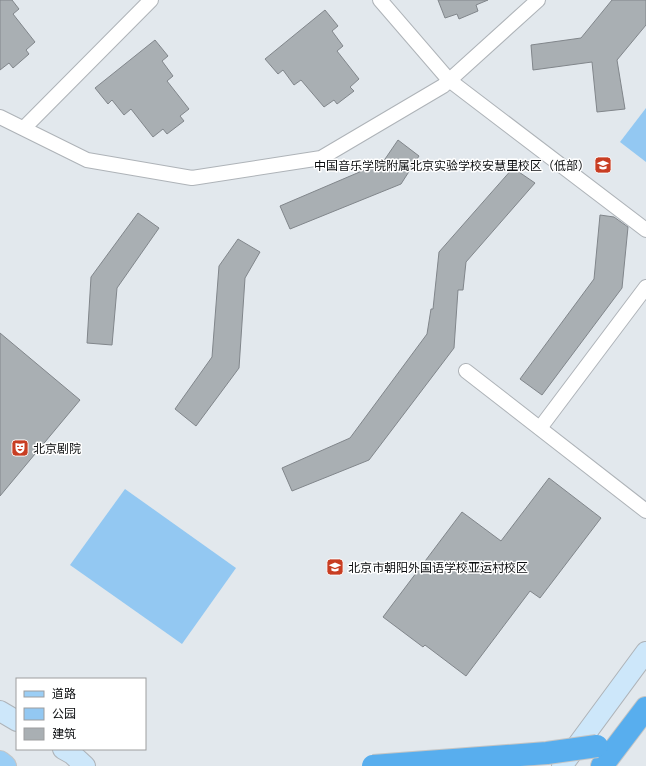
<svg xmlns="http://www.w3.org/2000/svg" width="646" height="766" font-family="Manrope,'Noto Sans SC',sans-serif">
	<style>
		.green { fill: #93c8f2 }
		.building { fill: #a9afb3; stroke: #81868b }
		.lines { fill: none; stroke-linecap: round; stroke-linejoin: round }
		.street-casing { stroke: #aeb3b8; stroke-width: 16 }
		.secondary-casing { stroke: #aeb3b8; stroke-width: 22 }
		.primary-casing { stroke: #c4c5c5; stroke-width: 24 }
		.highway-casing { stroke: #c4c5c5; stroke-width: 24 }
		.street { stroke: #fff; stroke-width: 14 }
		.secondary { stroke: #cde7fa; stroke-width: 20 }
		.primary { stroke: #9bcef5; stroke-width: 22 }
		.highway { stroke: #58aeee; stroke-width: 22 }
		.highway-bridge-casing { stroke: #c4c5c5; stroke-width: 24; stroke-linecap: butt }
		.highway-bridge { stroke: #58aeee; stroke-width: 22 }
		.labels { text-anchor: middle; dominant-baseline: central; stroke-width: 3; stroke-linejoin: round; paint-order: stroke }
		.poi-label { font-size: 12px; fill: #0a0c0e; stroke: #fff; text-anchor: start }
	</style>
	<rect width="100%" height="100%" fill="#e2e8ed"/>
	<g class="green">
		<polygon points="646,108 646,162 620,142"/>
		<polygon points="125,489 236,568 182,644 70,565"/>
	</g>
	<g class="building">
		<polygon points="0,0 12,0 19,9 13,14 35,42 26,50 29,54 13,68 9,63 0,70"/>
		<polygon points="438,0 488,0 476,5 478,11 459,19 457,14 445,18"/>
		<polygon points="612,0 646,0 646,25 617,60 625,109 597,112 592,62 533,70 531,45 581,38"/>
		<polygon points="325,10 338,26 332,31 343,46 337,51 359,79 350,87 354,91 337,104 334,100 324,107 301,80 294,85 283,70 278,74 265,59"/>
		<polygon points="155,40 168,56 162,61 173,76 167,81 189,109 180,116 184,121 167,134 163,129 153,137 131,109 124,115 112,100 108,104 95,88"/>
		<polygon points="398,140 419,156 401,184 290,229 280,206 383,162"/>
		<polygon points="513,168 535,183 466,262 463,290 458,290 454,348 369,460 292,491 282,468 350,438 427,334 431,309 433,309 439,252"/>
		<polygon points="138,213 159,228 117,288 112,345 87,343 91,277"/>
		<polygon points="600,215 614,217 628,227 622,288 542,395 520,379 594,279"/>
		<polygon points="238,239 260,252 245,278 239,368 196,426 175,409 212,357 219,266"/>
		<polygon points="0,333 80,400 0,496"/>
		<polygon points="549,478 601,518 540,598 530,591 466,676 425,645 423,647 383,617 462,512 501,541"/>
	</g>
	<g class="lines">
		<g class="street-casing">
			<g id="street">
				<polyline points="380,0 449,80 646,230"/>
				<polyline points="0,117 87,160 192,178 321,158 443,86 538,0"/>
				<polyline points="24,128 151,0"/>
				<polyline points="466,371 646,511"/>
				<polyline points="540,428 646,287"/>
			</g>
		</g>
		<g class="secondary-casing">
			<g id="secondary">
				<polyline points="0,711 17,721"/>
				<polyline points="63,749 72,754 85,766"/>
				<polyline points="562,766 646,652"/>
			</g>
		</g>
		<g class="primary-casing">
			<polyline id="primary" points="0,762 5,766"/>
		</g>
		<g class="highway-casing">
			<polyline id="highway" points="602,766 646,708"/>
		</g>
		<use href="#street" class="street"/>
		<use href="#secondary" class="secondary"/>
		<use href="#primary" class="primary"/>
		<use href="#highway" class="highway"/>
		<g class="highway-bridge-casing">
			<polyline id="highway-bridge" points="373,766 547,753 597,746"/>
		</g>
		<use href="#highway-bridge" class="highway-bridge"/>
	</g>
	<defs>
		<g id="school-square" transform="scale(0.9)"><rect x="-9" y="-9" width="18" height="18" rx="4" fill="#c83d22" stroke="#fff"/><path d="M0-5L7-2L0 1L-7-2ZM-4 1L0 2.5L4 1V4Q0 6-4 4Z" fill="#fff"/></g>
		<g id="theatre-square" transform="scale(0.9)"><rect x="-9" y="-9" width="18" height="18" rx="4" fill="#c83d22" stroke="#fff"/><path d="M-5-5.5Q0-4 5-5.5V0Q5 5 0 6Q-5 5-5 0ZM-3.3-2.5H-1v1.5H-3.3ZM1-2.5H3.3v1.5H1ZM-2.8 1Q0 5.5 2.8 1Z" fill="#fff"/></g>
	</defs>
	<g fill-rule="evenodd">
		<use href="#school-square" x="603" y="165"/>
		<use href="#theatre-square" x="20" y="448"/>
		<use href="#school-square" x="335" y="567"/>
	</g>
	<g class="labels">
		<g class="poi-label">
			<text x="590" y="165" text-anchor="end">中国音乐学院附属北京实验学校安慧里校区（低部）</text>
			<text x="33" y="448">北京剧院</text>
			<text x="348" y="567">北京市朝阳外国语学校亚运村校区</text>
		</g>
	</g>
	<rect x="16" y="678" width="130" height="72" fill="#ffffff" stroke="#9d9e9f"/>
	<rect x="24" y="691" width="20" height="6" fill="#9bcef5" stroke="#9d9e9f"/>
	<text x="52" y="698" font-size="12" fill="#0a0c0e">道路</text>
	<rect x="24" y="708" width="20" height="12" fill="#93c8f2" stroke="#9d9e9f"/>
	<text x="52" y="718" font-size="12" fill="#0a0c0e">公园</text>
	<rect x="24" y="728" width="20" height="12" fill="#a9afb3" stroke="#9d9e9f"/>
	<text x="52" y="738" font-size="12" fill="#0a0c0e">建筑</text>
</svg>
